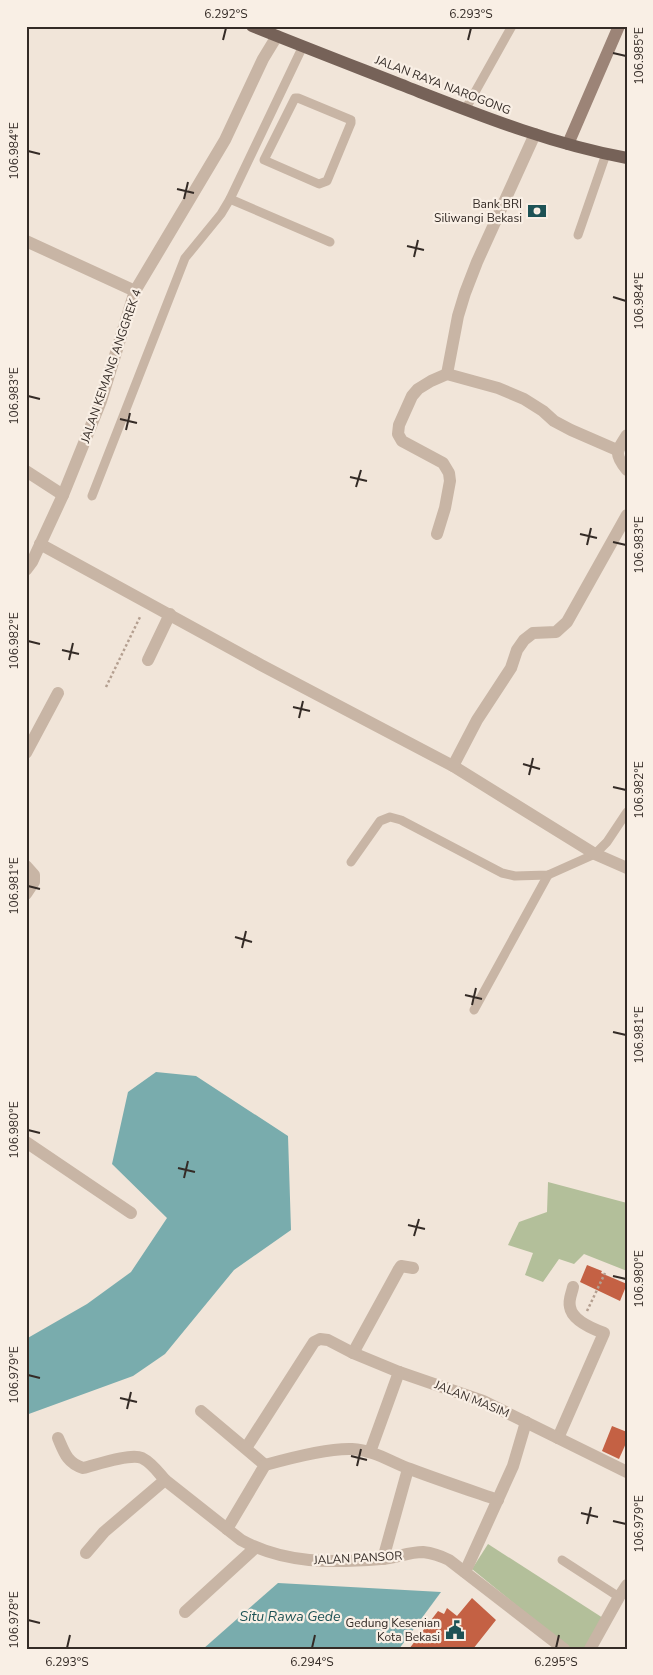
<svg xmlns="http://www.w3.org/2000/svg" width="653" height="1675" font-family="'Nunito Sans',sans-serif">
	<style>
		.green { fill: #b3bf9a }
		.water { fill: #79acad }
		.building { fill: #c46144 }
		.lines { fill: none; stroke-linecap: round; stroke-linejoin: round }
		.path { stroke: #b49f90; stroke-width: 2.5; stroke-dasharray: 2.5 2.5; stroke-linecap: butt }
		.lane { stroke: #c8b5a5; stroke-width: 9 }
		.street { stroke: #c8b5a5; stroke-width: 12 }
		.secondary { stroke: #9c8477; stroke-width: 12 }
		.primary { stroke: #766258; stroke-width: 12 }
		.ticks { fill: none; stroke: #342b26; stroke-width: 2 }
		.labels { text-anchor: middle; dominant-baseline: central; stroke-width: 4.5; stroke-linejoin: round; paint-order: stroke }
		.street-label { font-size: 12px; fill: #342b26; stroke: #f9efe5 }
		.poi-label { font-size: 12px; fill: #342b26; stroke: #f9efe5; text-anchor: end }
		.water-label { font-size: 14px; font-style: italic; fill: #1d5255; stroke: #f9efe5 }
		.neatline { fill: none; stroke: #342b26; stroke-width: 2 }
		.ticks-label { font-size: 12px; text-anchor: middle; fill: #342b26 }
	</style>
	<rect width="100%" height="100%" fill="#f1e5d9"/>
	<g class="green">
		<polygon points="548,1182 627,1203 627,1271 584,1254 574,1264 559,1259 543,1282 525,1275 533,1253 508,1245 519,1222 547,1212"/>
		<polygon points="488,1544 603,1618 586,1649 570,1649 472,1569"/>
	</g>
	<g class="water">
		<polygon points="156,1072 196,1076 288,1136 291,1230 234,1270 165,1354 133,1376 26,1415 26,1339 87,1304 131,1272 167,1218 112,1164 128,1092"/>
		<polygon points="278,1583 441,1592 399,1649 203,1649"/>
	</g>
	<g class="building">
		<polygon points="587,1265 602,1271 601,1273 627,1284 620,1301 580,1282"/>
		<polygon points="612,1426 627,1432 627,1441 619,1459 602,1451"/>
		<polygon points="472,1598 496,1620 473,1649 409,1649 438,1611 444,1614 447,1608 457,1616"/>
	</g>
	<g class="lines">
		<g class="path">
			<polyline points="106,687 141,615"/>
			<polyline points="587,1311 605,1273"/>
		</g>
		<g class="lane">
			<polygon points="295,98 298,98 351,120 351,123 327,181 319,184 264,160"/>
			<polyline points="465,110 512,26"/>
			<polyline points="230,199 330,242"/>
			<polyline points="578,235 606,154"/>
			<polyline points="92,496 185,258 221,214 230,199 303,46"/>
			<polyline points="351,862 380,821 390,817 401,820 502,873 515,876 548,875 595,854 607,842 627,812"/>
			<polyline points="474,1010 548,875"/>
			<polyline points="562,1560 616,1595"/>
		</g>
		<g class="street">
			<polyline points="26,241 135,291"/>
			<polyline points="447,374 458,316 465,293 477,262 535,134"/>
			<path d="M627 435C616 452 614 454 627 470"/>
			<polyline points="26,471 63,495"/>
			<polyline points="437,534 445,508 450,481 449,473 443,463 402,441 398,434 399,425 412,396 418,389 431,381 447,374 498,388 524,399 543,411 554,421 571,430 617,450"/>
			<polyline points="40,544 261,665 453,766 595,854 627,868"/>
			<polyline points="26,570 32,562 63,495 101,401 135,291 225,140 263,59 277,36"/>
			<polyline points="148,660 170,614"/>
			<polyline points="26,753 58,693"/>
			<polyline points="453,766 477,720 511,668 517,650 524,640 533,633 556,632 567,622 627,515"/>
			<polyline points="26,866 34,875 34,882 26,894"/>
			<polyline points="26,1142 131,1213"/>
			<polyline points="353,1353 399,1269 401,1266 413,1268"/>
			<polyline points="201,1411 265,1465 227,1529"/>
			<path d="M58 1438C64 1452 67 1463 83 1468 96 1465 130 1453 142 1458 152 1463 158 1472 165 1480"/>
			<path d="M558 1438 604 1333C593 1329 572 1320 570 1307 568 1300 572 1293 573 1287"/>
			<polyline points="246,1448 314,1342 320,1339 328,1340 353,1353 399,1372 483,1401 627,1472"/>
			<polyline points="370,1452 399,1372"/>
			<path d="M265 1465C290 1458 327 1448 352 1449 374 1450 391 1462 410 1469 439 1480 469 1490 498 1500"/>
			<path d="M86 1553 104 1532 165 1480 241 1540C285 1564 332 1563 381 1559 395 1558 409 1552 423 1552 432 1553 441 1556 449 1560L564 1649"/>
			<polyline points="383,1559 408,1469"/>
			<polyline points="465,1572 513,1466 526,1422"/>
			<polyline points="185,1612 255,1548"/>
			<polyline points="590,1649 619,1597 627,1585"/>
		</g>
		<polyline class="secondary" points="568,144 619,26"/>
		<path class="primary" d="M252 26C304 47 356 67 407 87 479 115 551 144 627 158"/>
	</g>
	<path class="ticks" d="M223 40 226 28M468 40 471 28M613 53 626 56M28 151 40 154M177 189 194 193M184 199 188 182M407 246 424 250M414 257 418 240M613 297 626 301M28 396 40 399M120 419 137 423M126 430 130 413M350 477 367 481M356 487 361 470M580 534 597 538M613 542 626 545M587 545 591 528M28 641 40 644M62 650 79 654M69 660 73 643M293 707 310 711M299 718 303 701M523 764 540 769M529 775 533 758M613 787 626 790M28 886 40 889M235 937 252 942M242 948 246 931M465 995 482 999M472 1005 476 988M613 1032 626 1035M28 1130 40 1133M178 1168 195 1172M184 1178 188 1161M408 1225 425 1229M414 1236 419 1219M613 1276 626 1279M28 1375 40 1378M120 1398 137 1402M127 1409 131 1392M351 1456 367 1460M357 1466 361 1449M581 1513 598 1517M613 1521 626 1524M587 1524 591 1507M28 1620 40 1623M67 1648 70 1635M312 1648 315 1635M556 1648 559 1635"/>
	<defs>
		<g id="bank-bare" transform="scale(1.5)"><path d="M-6-4H6V4H-6ZM0-2.3a2.3 2.3 0 1 0 0 4.6a2.3 2.3 0 1 0 0-4.6Z" fill="#1d5255" stroke="#f9efe5" stroke-width="2.5" paint-order="stroke"/></g>
		<g id="civic-bare" transform="scale(1.5)"><path d="M-.6-6.5H3V-4.5H.6V-3L4-1V1h2V6H-6V1h2V-1L-.6-3ZM-1.2 2.5V6h2.4V2.5Z" fill="#1d5255" stroke="#f9efe5" stroke-width="2.5" paint-order="stroke"/></g>
	</defs>
	<g fill-rule="evenodd">
		<use href="#bank-bare" x="537" y="211"/>
		<use href="#civic-bare" x="455" y="1630"/>
	</g>
	<g class="labels">
		<g class="street-label">
			<text transform="translate(443 85) rotate(21)">JALAN RAYA NAROGONG</text>
			<text transform="translate(111 366) rotate(-71)">JALAN KEMANG ANGGREK 4</text>
			<text transform="translate(472 1399) rotate(22)">JALAN MASIM</text>
			<text transform="translate(358 1558) rotate(-3)">JALAN PANSOR</text>
		</g>
		<g class="poi-label">
			<text x="522" y="204">Bank BRI<tspan x="522" dy="14">Siliwangi Bekasi</tspan></text>
			<text x="440" y="1623">Gedung Kesenian<tspan x="440" dy="14">Kota Bekasi</tspan></text>
		</g>
		<g class="water-label">
			<text x="290" y="1616">Situ Rawa Gede</text>
		</g>
	</g>
	<rect width="653" height="1675" fill="none" stroke="#f9efe5" stroke-width="55"/>
	<rect x="28" y="28" width="598" height="1620" class="neatline"/>
	<g class="ticks-label">
		<text x="226" y="18">6.292°S</text>
		<text x="471" y="18">6.293°S</text>
		<text transform="translate(639 56) rotate(-90)" y="4">106.985°E</text>
		<text transform="translate(14 151) rotate(-90)" y="4">106.984°E</text>
		<text transform="translate(639 301) rotate(-90)" y="4">106.984°E</text>
		<text transform="translate(14 396) rotate(-90)" y="4">106.983°E</text>
		<text transform="translate(639 545) rotate(-90)" y="4">106.983°E</text>
		<text transform="translate(14 641) rotate(-90)" y="4">106.982°E</text>
		<text transform="translate(639 790) rotate(-90)" y="4">106.982°E</text>
		<text transform="translate(14 886) rotate(-90)" y="4">106.981°E</text>
		<text transform="translate(639 1035) rotate(-90)" y="4">106.981°E</text>
		<text transform="translate(14 1130) rotate(-90)" y="4">106.980°E</text>
		<text transform="translate(639 1279) rotate(-90)" y="4">106.980°E</text>
		<text transform="translate(14 1375) rotate(-90)" y="4">106.979°E</text>
		<text transform="translate(639 1524) rotate(-90)" y="4">106.979°E</text>
		<text transform="translate(14 1620) rotate(-90)" y="4">106.978°E</text>
		<text x="67" y="1666">6.293°S</text>
		<text x="312" y="1666">6.294°S</text>
		<text x="556" y="1666">6.295°S</text>
	</g>
</svg>
